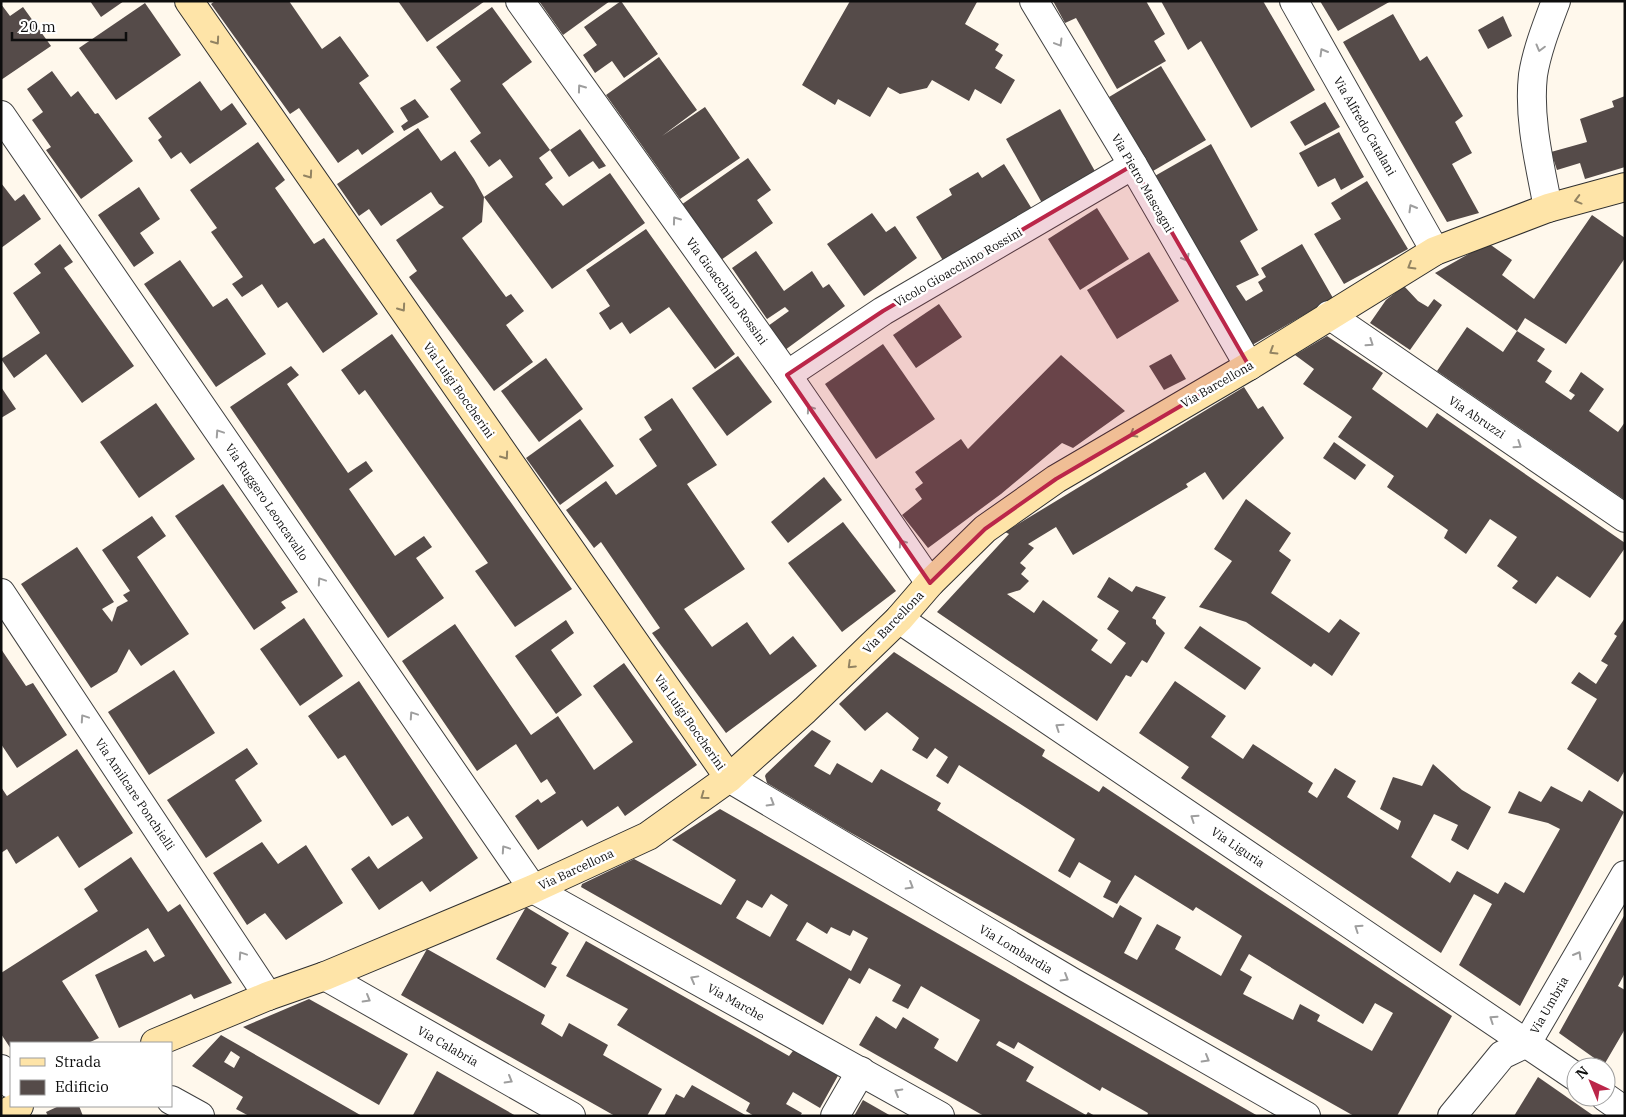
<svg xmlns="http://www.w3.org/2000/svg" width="1626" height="1117" font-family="'IBM Plex Serif',serif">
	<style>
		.building { fill: #554b49; fill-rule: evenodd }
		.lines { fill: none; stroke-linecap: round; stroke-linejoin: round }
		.street-casing { stroke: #404040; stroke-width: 30 }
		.secondary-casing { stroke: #2f2f2f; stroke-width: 30 }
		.street { stroke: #fff; stroke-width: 28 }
		.secondary { stroke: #fee4a8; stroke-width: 28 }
		.oneway { stroke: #928362 }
		.oneway2 { stroke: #9e9e9e }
		.marked { fill: #bb2649; fill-opacity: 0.2; stroke: #bb2649; stroke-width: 4; stroke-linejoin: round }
		.labels { text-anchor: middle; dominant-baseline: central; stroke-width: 5; stroke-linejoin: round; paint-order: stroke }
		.street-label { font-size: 12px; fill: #0d0d0d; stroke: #fff }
	</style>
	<rect width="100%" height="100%" fill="#fff8ec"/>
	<g class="building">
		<polygon points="90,1 124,1 101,17"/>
		<polygon points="215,1 289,1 322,49 340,36 369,76 359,83 394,132 362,155 358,149 338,163 299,108 290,114 211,4"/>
		<polygon points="398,1 485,1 427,42"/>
		<polygon points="539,1 610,1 563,35"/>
		<polygon points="621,1 658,54 624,78 612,61 595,73 583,55 597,45 584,27"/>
		<polygon points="850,1 975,1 977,2 965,24 999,44 995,50 1003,55 995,68 1015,80 1001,104 975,89 969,101 932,80 927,88 900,94 888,87 870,117 838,99 835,105 802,85"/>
		<polygon points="1053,1 1146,1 1165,34 1154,41 1166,61 1117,89 1076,18 1065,23"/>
		<polygon points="1161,1 1263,1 1315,90 1251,128 1201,41 1188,50"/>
		<polygon points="1320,1 1391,1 1338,31"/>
		<polygon points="145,3 181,55 116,100 79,48"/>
		<polygon points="1,4 10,16 23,7 51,46 1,80"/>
		<polygon points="492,7 532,62 502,84 550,150 539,158 553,178 545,184 563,206 610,173 645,223 552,289 484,197 513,177 500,159 489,167 470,141 481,133 450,89 461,81 436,47"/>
		<polygon points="1393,14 1420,61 1427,56 1463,116 1455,122 1472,153 1452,164 1479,213 1447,222 1343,42"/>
		<polygon points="1503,16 1512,36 1488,49 1478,30"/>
		<polygon points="659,57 697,110 662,136 705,107 740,158 680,199 606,95"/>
		<polygon points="1161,66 1206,140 1153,171 1109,97"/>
		<polygon points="52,71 71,97 78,91 95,114 98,113 133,161 81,199 46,150 51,147 32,120 43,112 27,89"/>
		<polygon points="200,81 221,111 232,103 247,124 190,164 181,152 171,159 158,140 162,137 148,118"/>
		<polygon points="1625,96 1625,167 1585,179 1580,163 1557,170 1551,152 1587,142 1580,119 1614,107 1612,101"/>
		<polygon points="415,99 429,117 404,131 401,126 408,121 400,108"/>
		<polygon points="1325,102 1340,127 1305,146 1290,122"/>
		<polygon points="1060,109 1096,173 1042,203 1006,139"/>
		<polygon points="418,128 441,161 455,151 474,179 484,197 482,222 462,238 506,297 511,294 524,311 506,325 533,362 494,391 409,277 417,271 396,240 444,207 439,204 431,192 381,226 369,209 359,216 337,184"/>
		<polygon points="580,129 606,166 599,169 593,161 569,177 550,150"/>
		<polygon points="1339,132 1364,177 1341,190 1335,178 1318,187 1299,153"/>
		<polygon points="258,142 285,180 275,188 314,244 324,238 378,314 323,353 287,302 278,308 262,284 242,297 232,284 243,277 211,232 217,228 190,190"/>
		<polygon points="1211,144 1258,230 1240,241 1259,275 1236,286 1246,301 1263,291 1258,282 1266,277 1261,268 1302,244 1333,298 1247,348 1153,177"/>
		<polygon points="748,158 771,190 757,200 773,223 721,260 681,205"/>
		<polygon points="1004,164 1032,209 944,262 916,217 952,195 949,189 978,172 982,178"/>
		<polygon points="1367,181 1408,249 1344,284 1314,234 1341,219 1331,203"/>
		<polygon points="1,183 15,201 24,194 41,219 1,248"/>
		<polygon points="139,187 160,219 140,233 154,253 134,267 98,215"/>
		<polygon points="1097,208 1129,259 1080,290 1048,239"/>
		<polygon points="872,213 886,232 895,226 917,258 864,296 827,244"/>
		<polygon points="1592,215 1625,238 1625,258 1566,344 1525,318 1517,331 1435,273 1488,243 1512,260 1502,275 1534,299"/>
		<polygon points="646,229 735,354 715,369 669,307 630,334 622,322 610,330 599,313 610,306 586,270"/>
		<polygon points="60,244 73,262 64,268 134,366 82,403 46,354 14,378 1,359 40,333 13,293 41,273 34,264"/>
		<polygon points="756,251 784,291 812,271 823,288 829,284 845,306 785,350 768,326 789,311 785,307 767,319 732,268"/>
		<polygon points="1149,252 1179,301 1117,339 1087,290"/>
		<polygon points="180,260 213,307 227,298 266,354 216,387 144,284"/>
		<polygon points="1404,286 1418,301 1428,307 1434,299 1442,305 1410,350 1370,323 1386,300"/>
		<polygon points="939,304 962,337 916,368 893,335"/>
		<polygon points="1467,327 1503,352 1517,331 1545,349 1537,361 1552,371 1545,382 1571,400 1575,395 1569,391 1581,372 1604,389 1589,411 1618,432 1625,422 1625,500 1437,371"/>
		<polygon points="392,334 572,589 515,627 475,571 488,563 365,390 359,395 341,370"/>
		<polygon points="1327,336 1383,373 1372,389 1427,428 1437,413 1625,543 1625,548 1590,598 1557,576 1536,604 1512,588 1518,581 1497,566 1517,537 1490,519 1466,554 1444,538 1448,530 1387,487 1394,476 1338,437 1352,417 1303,384 1314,369 1295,355"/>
		<polygon points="883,344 935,419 876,459 825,384"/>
		<polygon points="1171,354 1186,379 1164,390 1149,366"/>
		<polygon points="1061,355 1125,411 1073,448 1062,443 1001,494 928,548 902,515 922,499 915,489 923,483 915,472 961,439 968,449"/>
		<polygon points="738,356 772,402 727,436 692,388"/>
		<polygon points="546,358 583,409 539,442 501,391"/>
		<polygon points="291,366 299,375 287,384 348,473 366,461 373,471 349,489 395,556 424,536 432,547 416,558 444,598 388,638 230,407"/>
		<polygon points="1,387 16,409 1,418"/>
		<polygon points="1244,387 1258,409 1263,406 1284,438 1223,500 1205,472 1186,484 1188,487 1073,555 1056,527 1028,544 1034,548 1020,563 1026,568 1021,574 1029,581 1020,590 1007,594 1034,613 1043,600 1098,640 1091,650 1111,664 1126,643 1107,629 1119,611 1097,597 1109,577 1132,592 1136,586 1166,597 1152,618 1156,620 1156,624 1165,633 1147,663 1142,660 1131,677 1126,675 1097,721 937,612 1009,534 1005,532"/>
		<polygon points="672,398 717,465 687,484 745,569 684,609 712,647 747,622 770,655 793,636 817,666 726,733 652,633 660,628 601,542 594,548 566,510 606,481 616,495 657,466 639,439 652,430 644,417"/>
		<polygon points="156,403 195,459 139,498 100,442"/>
		<polygon points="580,419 614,466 560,505 526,458"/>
		<polygon points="1334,442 1366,465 1355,480 1323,458"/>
		<polygon points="824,477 842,500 788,543 771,522"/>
		<polygon points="223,484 298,592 281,602 286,608 254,630 175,516"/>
		<polygon points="1246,499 1291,533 1279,551 1291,560 1271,593 1329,633 1340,619 1360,633 1332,676 1314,663 1311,667 1246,622 1199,607 1232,561 1214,549"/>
		<polygon points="152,516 166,536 137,557 189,634 141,666 129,649 117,672 91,688 21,584 77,547 114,602 102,609 112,622 117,607 128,601 123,595 130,591 102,550"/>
		<polygon points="843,522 896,591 842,632 788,563"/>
		<polygon points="304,618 343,676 300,706 260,649"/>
		<polygon points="1625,618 1625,770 1618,782 1567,749 1597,699 1571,683 1579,672 1596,684 1608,665 1601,661 1617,636 1614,634"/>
		<polygon points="566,620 574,633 551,650 582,695 556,714 515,656"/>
		<polygon points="455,624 531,735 558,716 594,770 633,742 593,686 624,663 697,765 625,816 618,806 587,827 582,820 538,850 515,816 538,799 541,803 556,793 547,779 541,783 516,744 477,771 402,661"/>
		<polygon points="1200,626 1261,668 1245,690 1184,648"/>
		<polygon points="1,649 26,686 33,683 67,735 17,768 1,744"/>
		<path d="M894 652 1045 750 1042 756 1099 792 1103 786 1452 1016 1397 1116H1354L846 830 767 783 765 776 766 774 812 730 831 741 814 766 830 775 837 763 872 783 881 769 941 803 937 810 1113 918 1120 905 1142 918 1124 953 1137 960 1157 924 1181 937 1175 949 1221 976 1242 936 1196 907 1193 911 1135 875 1117 904 1103 897 1111 881 1079 862 1070 878 1058 871 1075 839 959 765 948 784 936 776 948 757 935 748 927 759 912 750 919 738 887 712 865 731 839 704ZM1249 954 1363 1024 1375 1003 1393 1013 1372 1051 1317 1021 1320 1015 1300 1004 1293 1020 1243 994 1252 977 1240 970Z"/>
		<polygon points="174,670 215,733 149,775 108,712"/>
		<polygon points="359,681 478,858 430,892 422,881 379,910 351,869 369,856 378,869 423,838 408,816 392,826 345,755 338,759 308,716"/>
		<polygon points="1175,681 1226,716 1211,737 1243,759 1253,744 1313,783 1308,792 1317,798 1335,768 1356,781 1347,797 1398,830 1401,821 1380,809 1393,777 1422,786 1433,764 1462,790 1491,807 1468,850 1451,840 1458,825 1434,814 1411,857 1450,883 1457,871 1498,894 1505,882 1524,893 1560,829 1548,823 1508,813 1519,791 1541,802 1551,786 1582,802 1589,790 1624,812 1520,1006 1459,965 1492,904 1474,894 1441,953 1181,778 1189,767 1139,733"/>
		<polygon points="247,748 258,764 235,780 262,821 206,858 167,800"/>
		<polygon points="77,749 133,833 79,868 58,836 16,864 7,849 1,853 1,787 7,796"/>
		<path d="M720 809 1258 1116H1147L1148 1113 1102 1087 1100 1091 1018 1042 1014 1049 999 1041 996 1045 1034 1067 1026 1081 1086 1115 1088 1112 1095 1116H984L859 1045 876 1016 896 1029 903 1017 939 1039 934 1048 957 1062 980 1020 921 986 908 1009 892 1001 901 985 869 968 860 984 849 978 823 1025 581 887 582 884 634 859 721 905 736 880 672 840ZM771 894 788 905 770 937 736 918 747 900 762 908ZM807 922 827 934 831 927 850 936 853 930 868 938 851 971 796 940Z"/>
		<polygon points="262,842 278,864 306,845 343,903 286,940 265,913 247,925 213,873"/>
		<polygon points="131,857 168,912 180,904 232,983 194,999 191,994 119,1028 95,975 146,950 154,962 165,956 148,928 62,981 99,1038 88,1043 11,1043 11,1049 1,1034 1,973 98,911 84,889"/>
		<polygon points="526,907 569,933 551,964 557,967 545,988 496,959"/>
		<polygon points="1625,914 1625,973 1618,986 1625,990 1625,1029 1604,1065 1559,1033"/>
		<polygon points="586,941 789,1056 796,1047 840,1072 820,1108 793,1092 786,1104 802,1113 800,1116 754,1116 746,1111 750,1103 617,1025 628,1009 566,976"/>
		<polygon points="427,949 545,1015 541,1024 562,1037 569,1023 608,1045 603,1055 662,1089 647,1116 615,1116 401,995"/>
		<polygon points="309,999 408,1054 379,1105 243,1027"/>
		<path d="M221 1035 362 1116H249L236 1109 243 1097 192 1066ZM231 1051 240 1057 234 1068 224 1062Z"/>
		<polygon points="437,1071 516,1116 413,1115"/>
		<polygon points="1538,1077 1594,1116 1514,1116"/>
		<polygon points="692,1085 747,1116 664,1116 676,1094 684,1098"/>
		<polygon points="863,1100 891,1116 854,1116"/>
		<polygon points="59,1106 79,1106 83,1116 48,1116 46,1112"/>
	</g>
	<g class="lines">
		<g class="street-casing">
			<g id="street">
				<polyline points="520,1 787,375 930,583"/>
				<polyline points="1034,1 1133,165 1249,366"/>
				<polyline points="1294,1 1435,251"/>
				<polyline points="1,115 533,889 940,1116"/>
				<path d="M1548 208C1540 165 1528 119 1533 75 1537 50 1547 25 1556 1"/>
				<polyline points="1329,315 1625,518"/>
				<polyline points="787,375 883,311 1133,165"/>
				<polyline points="1,593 268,996"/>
				<polyline points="899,619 1576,1077"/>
				<polyline points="729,778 1072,982 1306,1116"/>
				<polyline points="325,976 571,1116"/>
				<polyline points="1,1069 11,1084"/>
				<polyline points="1605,1097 1625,1111"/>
				<polyline points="171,1100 200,1116"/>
				<polyline points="835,1116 861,1071"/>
				<polyline points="1452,1116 1502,1055 1527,1043 1625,875"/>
			</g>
		</g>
		<g class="secondary-casing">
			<g id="secondary">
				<polyline points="189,1 729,778"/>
				<polyline points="155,1043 268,996 325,976 533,889 648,836 729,778 805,710 899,619 930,583 985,529 1056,479 1249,366 1435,251 1548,208 1625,187"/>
				<polyline points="1,1115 19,1106"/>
			</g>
		</g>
		<use href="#street" class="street"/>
		<use href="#secondary" class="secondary"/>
	</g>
	<defs><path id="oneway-chevron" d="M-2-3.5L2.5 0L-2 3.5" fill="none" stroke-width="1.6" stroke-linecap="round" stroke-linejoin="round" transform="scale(1.25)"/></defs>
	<g class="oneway">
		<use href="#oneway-chevron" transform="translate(216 41) rotate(55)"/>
		<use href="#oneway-chevron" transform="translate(309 175) rotate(55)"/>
		<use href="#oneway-chevron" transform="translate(1578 200) rotate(165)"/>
		<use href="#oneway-chevron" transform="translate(1411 266) rotate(149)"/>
		<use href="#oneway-chevron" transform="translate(402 308) rotate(55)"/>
		<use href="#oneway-chevron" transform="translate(1273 351) rotate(148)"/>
		<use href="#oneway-chevron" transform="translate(1133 434) rotate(150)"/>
		<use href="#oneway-chevron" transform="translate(505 456) rotate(55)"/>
		<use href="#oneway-chevron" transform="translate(851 665) rotate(136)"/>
		<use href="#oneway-chevron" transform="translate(704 796) rotate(144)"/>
	</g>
	<g class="oneway2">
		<use href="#oneway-chevron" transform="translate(1059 43) rotate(59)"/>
		<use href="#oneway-chevron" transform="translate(1540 48) rotate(105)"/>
		<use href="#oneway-chevron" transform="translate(1323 52) rotate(-120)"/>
		<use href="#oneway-chevron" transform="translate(581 88) rotate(-126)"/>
		<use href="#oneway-chevron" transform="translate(1412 208) rotate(-120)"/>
		<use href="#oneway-chevron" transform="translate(676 220) rotate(-126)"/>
		<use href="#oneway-chevron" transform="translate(1186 258) rotate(60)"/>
		<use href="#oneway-chevron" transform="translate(1370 343) rotate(34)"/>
		<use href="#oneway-chevron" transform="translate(810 409) rotate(-125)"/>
		<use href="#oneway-chevron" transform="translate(219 433) rotate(-124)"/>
		<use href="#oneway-chevron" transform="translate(1518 445) rotate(34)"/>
		<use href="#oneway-chevron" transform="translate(902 543) rotate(-125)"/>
		<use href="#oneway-chevron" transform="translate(321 581) rotate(-124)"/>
		<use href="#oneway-chevron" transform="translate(413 715) rotate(-124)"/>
		<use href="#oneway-chevron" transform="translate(84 718) rotate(-124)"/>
		<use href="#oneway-chevron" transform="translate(1059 727) rotate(-146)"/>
		<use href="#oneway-chevron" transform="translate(771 803) rotate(31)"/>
		<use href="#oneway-chevron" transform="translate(1194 818) rotate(-146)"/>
		<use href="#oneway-chevron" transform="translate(505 849) rotate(-124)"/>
		<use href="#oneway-chevron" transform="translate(910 886) rotate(31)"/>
		<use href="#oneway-chevron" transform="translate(1358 928) rotate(-146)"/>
		<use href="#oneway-chevron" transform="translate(242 955) rotate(-124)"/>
		<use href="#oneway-chevron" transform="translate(1578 955) rotate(-60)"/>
		<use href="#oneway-chevron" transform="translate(1065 978) rotate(31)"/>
		<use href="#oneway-chevron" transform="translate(694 979) rotate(-151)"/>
		<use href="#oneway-chevron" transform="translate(367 999) rotate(30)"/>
		<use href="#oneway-chevron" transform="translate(1493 1019) rotate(-146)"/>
		<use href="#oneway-chevron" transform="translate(1206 1059) rotate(30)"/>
		<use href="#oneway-chevron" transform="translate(509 1080) rotate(30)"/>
		<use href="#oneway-chevron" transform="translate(898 1092) rotate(-150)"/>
	</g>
	<path class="marked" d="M1133 165 1249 366 1056 479 985 529 930 583 787 375 883 311Z"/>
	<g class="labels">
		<g class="street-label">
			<text transform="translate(1365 126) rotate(60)">Via Alfredo Catalani</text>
			<text transform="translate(1143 183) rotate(60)">Via Pietro Mascagni</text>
			<text transform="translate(958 267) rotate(-30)">Vicolo Gioacchino Rossini</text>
			<text transform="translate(727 291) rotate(54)">Via Gioacchino Rossini</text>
			<text transform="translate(1217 384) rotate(-30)">Via Barcellona</text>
			<text transform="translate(459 390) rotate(55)">Via Luigi Boccherini</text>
			<text transform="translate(1477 417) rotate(34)">Via Abruzzi</text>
			<text transform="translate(267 502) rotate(56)">Via Ruggero Leoncavallo</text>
			<text transform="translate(893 622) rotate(-46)">Via Barcellona</text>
			<text transform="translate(690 722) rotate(55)">Via Luigi Boccherini</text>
			<text transform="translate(135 794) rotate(56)">Via Amilcare Ponchielli</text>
			<text transform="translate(1238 847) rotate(34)">Via Liguria</text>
			<text transform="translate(576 869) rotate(-25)">Via Barcellona</text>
			<text transform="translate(1016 949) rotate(31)">Via Lombardia</text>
			<text transform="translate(736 1002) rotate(29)">Via Marche</text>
			<text transform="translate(1549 1005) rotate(-60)">Via Umbria</text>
			<text transform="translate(448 1046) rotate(30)">Via Calabria</text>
		</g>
	</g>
	<rect width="1626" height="1117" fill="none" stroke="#0d0d0d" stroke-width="5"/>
	<rect x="10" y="1042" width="162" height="65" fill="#ffffff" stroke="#9e9e9e"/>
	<rect x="20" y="1058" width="25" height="8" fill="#fee4a8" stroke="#9e9e9e"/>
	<text x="55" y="1067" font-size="15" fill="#0d0d0d">Strada</text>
	<rect x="20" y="1080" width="25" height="15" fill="#554b49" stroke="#9e9e9e"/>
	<text x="55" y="1092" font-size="15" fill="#0d0d0d">Edificio</text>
	<g transform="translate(1591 1082) rotate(316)"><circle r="24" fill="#ffffff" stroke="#9e9e9e"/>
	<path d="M0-4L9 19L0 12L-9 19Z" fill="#bb2649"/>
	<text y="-8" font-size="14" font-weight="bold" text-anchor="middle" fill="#0d0d0d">N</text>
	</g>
	<path d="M12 32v8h114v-8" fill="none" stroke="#0d0d0d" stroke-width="2.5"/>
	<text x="20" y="32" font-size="15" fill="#0d0d0d" stroke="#ffffff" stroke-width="4" paint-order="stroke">20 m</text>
</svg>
